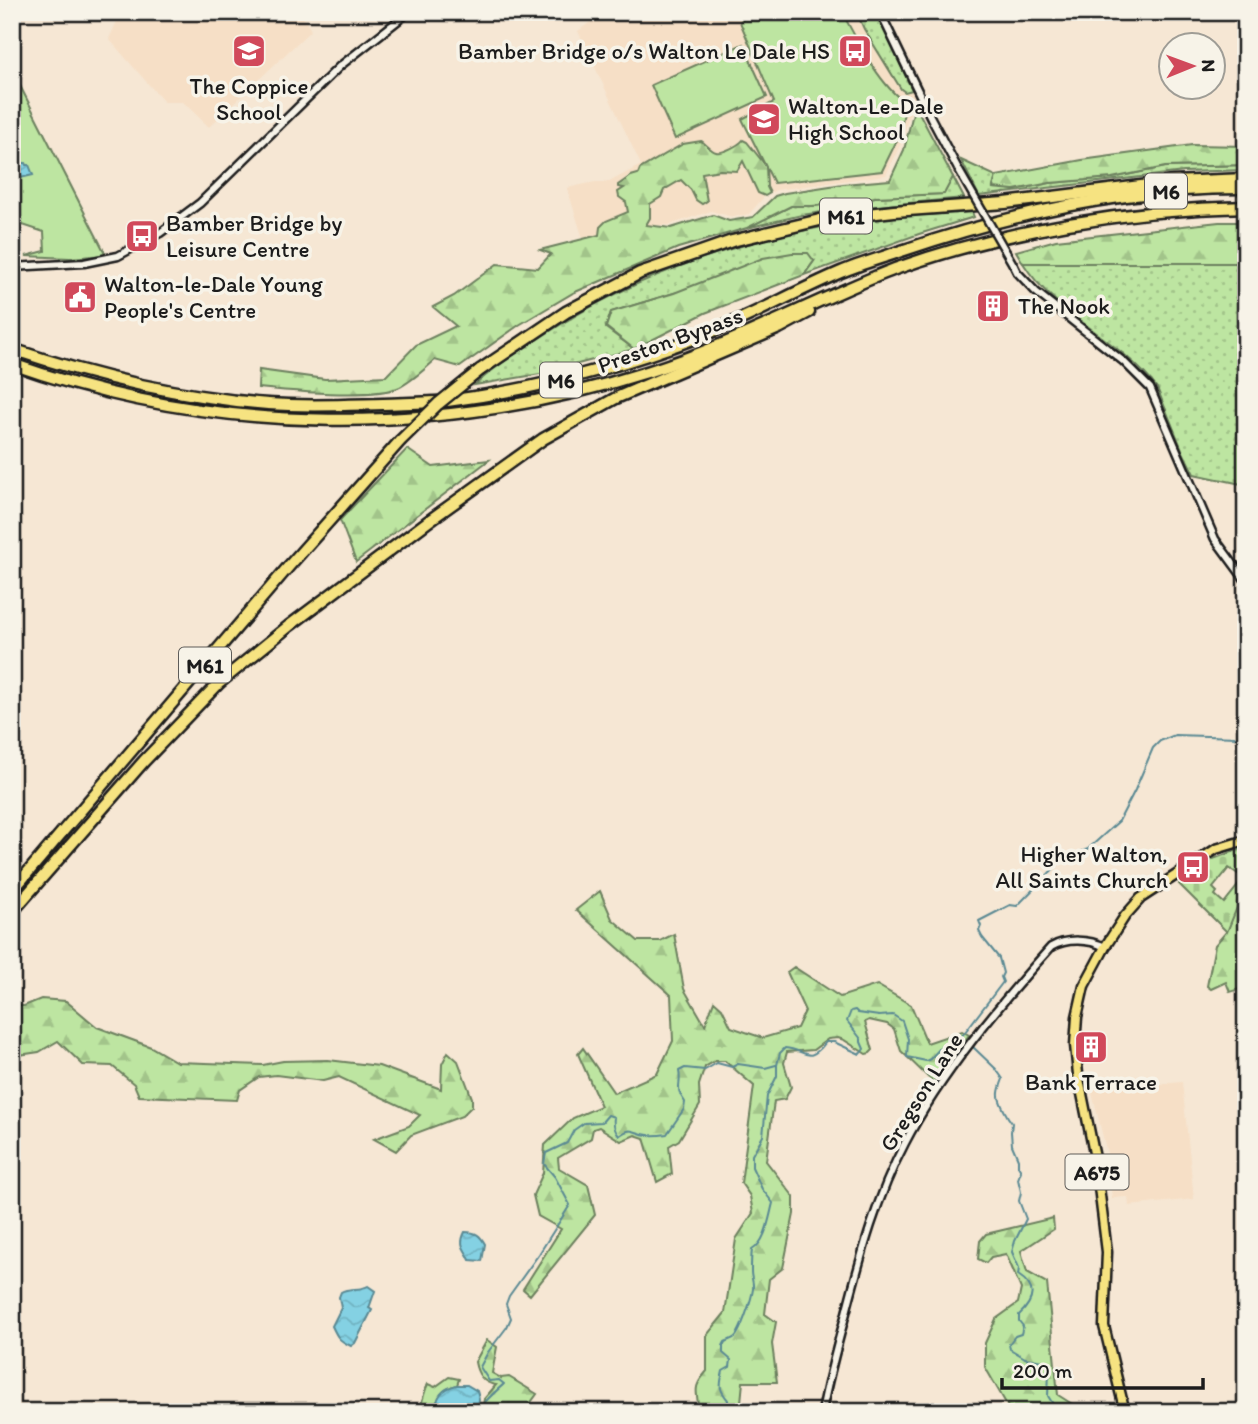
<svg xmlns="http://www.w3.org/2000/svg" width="1258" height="1424" font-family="Itim,sans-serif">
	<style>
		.built { fill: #f6dfc6 }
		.grass { fill: url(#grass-dots); stroke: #6c805e; stroke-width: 2 }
		.forest { fill: url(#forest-firs); stroke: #6c805e; stroke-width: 2 }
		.cemetery { fill: url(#cemetery-stones); stroke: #6c805e; stroke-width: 2; fill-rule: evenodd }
		.green { fill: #bde5a1; stroke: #6c805e; stroke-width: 2 }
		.water { fill: url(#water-waves); stroke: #5a8993; stroke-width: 2 }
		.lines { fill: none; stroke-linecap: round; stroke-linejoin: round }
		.stream { stroke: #5a8993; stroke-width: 2 }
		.minor-casing { stroke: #1c1c1c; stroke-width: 11 }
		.major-casing { stroke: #1c1c1c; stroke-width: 13 }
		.highway-casing { stroke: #1c1c1c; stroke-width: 15 }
		.minor { stroke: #f7f3e8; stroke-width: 6 }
		.major { stroke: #f6e381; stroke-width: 8 }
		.highway { stroke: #f6e381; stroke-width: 10 }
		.minor-bridge-casing { stroke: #1c1c1c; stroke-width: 11; stroke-linecap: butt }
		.highway-bridge-casing { stroke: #1c1c1c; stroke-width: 15; stroke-linecap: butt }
		.minor-bridge { stroke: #f7f3e8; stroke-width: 6 }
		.highway-bridge { stroke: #f6e381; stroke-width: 10 }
		.labels { text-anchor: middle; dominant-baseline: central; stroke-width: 7; stroke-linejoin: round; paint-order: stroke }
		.shield { fill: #f7f3e8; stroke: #5e5c59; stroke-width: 2 }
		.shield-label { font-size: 21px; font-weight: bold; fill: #1c1c1c }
		.poi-label { font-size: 23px; fill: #1c1c1c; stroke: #f7f3e8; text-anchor: start }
		.street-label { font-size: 23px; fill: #1c1c1c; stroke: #f7f3e8 }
	</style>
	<defs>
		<pattern id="grass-dots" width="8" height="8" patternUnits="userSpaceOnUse" patternTransform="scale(1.75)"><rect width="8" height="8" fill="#bde5a1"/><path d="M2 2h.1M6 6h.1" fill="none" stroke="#a2c48a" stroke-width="1.8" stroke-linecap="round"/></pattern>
		<pattern id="forest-firs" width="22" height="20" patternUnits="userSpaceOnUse" patternTransform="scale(1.75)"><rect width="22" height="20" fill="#bde5a1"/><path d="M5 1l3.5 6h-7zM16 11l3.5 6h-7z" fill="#a2c48a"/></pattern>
		<pattern id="cemetery-stones" width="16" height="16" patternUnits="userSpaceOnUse" patternTransform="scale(1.75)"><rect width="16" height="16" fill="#bde5a1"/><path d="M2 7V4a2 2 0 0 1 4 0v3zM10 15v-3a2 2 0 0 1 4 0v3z" fill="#a2c48a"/></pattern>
		<pattern id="water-waves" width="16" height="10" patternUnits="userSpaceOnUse" patternTransform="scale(1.75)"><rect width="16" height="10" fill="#84d1e3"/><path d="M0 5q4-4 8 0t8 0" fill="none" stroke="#71b3c2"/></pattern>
	</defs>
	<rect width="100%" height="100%" fill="#f6e7d4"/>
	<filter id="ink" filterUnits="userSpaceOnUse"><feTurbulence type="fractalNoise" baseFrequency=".0143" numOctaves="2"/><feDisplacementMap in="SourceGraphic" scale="14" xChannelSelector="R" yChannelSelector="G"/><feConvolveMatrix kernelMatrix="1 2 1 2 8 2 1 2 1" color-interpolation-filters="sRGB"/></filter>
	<g filter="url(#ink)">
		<g class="built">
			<polygon points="121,12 300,12 311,30 209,127 183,102 164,102 109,39"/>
			<polygon points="604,12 877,12 915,96 901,143 886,175 776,190 765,196 749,214 733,217 711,211 669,225 645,225 584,242 567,188 595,182 609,182 641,165 578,31"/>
			<polygon points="1089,1081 1145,1084 1148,1085 1182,1082 1194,1199 1129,1206 1128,1197 1112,1198 1107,1153"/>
		</g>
		<g class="grass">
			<polygon points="864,12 877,13 912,90 905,92 901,89 864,29 860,20"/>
			<polygon points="961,160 996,176 993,187 1014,190 1050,183 1112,178 1166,167 1246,165 1246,170 1184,172 979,196"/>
			<polygon points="953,177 964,198 843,209 802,215 747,228 791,206 812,206 844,203 875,197 943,194"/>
			<path d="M972 212 974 217 919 234 804 275 814 261 674 293 611 312 606 328 634 349 540 374 475 385C496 365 520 351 544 335 639 272 753 235 866 220 901 215 937 215 972 212Z"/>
			<path d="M1023 263H1246V485L1194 474 1183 452 1157 388C1120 339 1055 315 1023 263Z"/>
		</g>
		<g class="forest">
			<path d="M915 105 953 177 944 194 875 197 844 203 812 206H791L747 228 678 248 573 293 519 325 460 367 435 360C424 370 413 380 400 387 374 399 288 391 258 388L259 370 325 379 386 376 416 345 456 326 433 307 454 296 497 264 538 268 551 254 540 250 599 235 600 227 606 221 628 212 626 202 619 197 618 192 624 188 618 187V185L631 176 638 174 640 169 683 144 701 141C705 143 711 151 716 152 722 154 739 145 743 140L747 142 766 166 767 187 770 193 765 196 758 193 743 161 737 171 720 170 702 173 707 201 702 204 696 200 691 190 681 180 664 190 661 197 650 204V218L646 225 671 228 713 215 729 221 753 217 775 196 785 193 843 184 890 180 904 150Z"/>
			<polygon points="1192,145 1246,146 1246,165 1165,167 1112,178 1050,183 1014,190 993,188 996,176 1082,160"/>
			<polygon points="1219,222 1246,222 1246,263 1023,263 1016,251 1056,240"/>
			<polygon points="792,253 808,253 814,261 804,275 705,313 634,349 606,327 611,312 674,293 763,258"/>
			<polygon points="407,449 433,467 489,460 356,562 340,520"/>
			<polygon points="1246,885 1246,987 1230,992 1226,982 1211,989 1207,986 1215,945 1227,931"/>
			<path d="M600 891 612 919 638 941H660L674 934 684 989 705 1025 714 1001 722 1008 731 1027 763 1038 797 1028 805 1011 787 972 794 967 840 997 877 985 911 1005 927 1043 962 1031 969 1035 933 1082 901 1051 894 1029 887 1024 869 1020 865 1022 873 1050 870 1053 866 1054 844 1040 838 1038 828 1039 813 1050 787 1052 784 1063 791 1087 785 1099 774 1101 766 1161 794 1197V1214L783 1268 769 1279 765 1314 776 1322 772 1344 777 1382H743L740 1412H698C699 1390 690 1391 707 1371V1335L725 1313 736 1239 753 1213 750 1196 741 1183 754 1086 725 1061H715L705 1067 699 1085 700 1105 679 1140 669 1146 672 1174 657 1182 644 1138 635 1135 621 1141 599 1127 593 1129 591 1138 558 1158 559 1168 588 1185 595 1215 530 1295 523 1289 561 1229 538 1216 533 1195 543 1173 545 1145 573 1118 601 1106 578 1054 583 1048 614 1093 657 1074 673 1041 671 995 576 910Z"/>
			<polygon points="41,999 66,1001 97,1027 151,1047 177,1062 263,1065 283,1061 328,1060 379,1066 441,1089 442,1064 448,1052 458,1061 472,1098 472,1106 462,1116 411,1135 396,1151 374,1139 409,1126 420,1115 339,1077 323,1081 276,1075 259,1077 240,1090 237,1100 139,1096 134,1084 112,1066 83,1065 58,1041 39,1052 12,1056 12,1006 24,1006"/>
			<polygon points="1053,1218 1054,1229 1021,1251 1027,1272 1047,1283 1058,1395 1083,1411 1011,1412 985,1367 985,1343 996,1319 1018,1303 1021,1289 1006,1254 991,1257 986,1263 978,1259 980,1241 986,1234"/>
			<path d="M487 1340 497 1347 492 1373 501 1378 509 1377 537 1394 524 1412H482L484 1399 496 1385C483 1384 477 1373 475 1362Z"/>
			<path d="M449 1377 459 1379 457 1385C442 1389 437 1396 435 1412H418C423 1403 423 1394 428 1384L435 1387Z"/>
		</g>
		<path class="cemetery" d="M1246 847V885L1227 932 1179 884 1213 859ZM1229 868 1244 878 1224 903 1215 895 1217 892 1213 888Z"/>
		<g class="green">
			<path d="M749 12H840L843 14C858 42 880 86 906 103L899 136 882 171 774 183 742 119 774 102 740 22Z"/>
			<polygon points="743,44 767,97 675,139 651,85"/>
			<polygon points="12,70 106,255 70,258 26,256 45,251 44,232 23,225 12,228"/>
		</g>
		<g class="water">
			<polygon points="19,152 22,163 26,163 27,165 29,165 33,175 12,180 12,153"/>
			<path d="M465 1232C476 1232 480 1235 485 1244L482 1261 470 1260C465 1248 458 1246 465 1232Z"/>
			<path d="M368 1286 375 1291 369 1308 372 1310 355 1343 351 1346C339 1340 338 1339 332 1326L341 1308 339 1297 341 1292C349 1287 359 1291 368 1286Z"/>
			<path d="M457 1385H467L477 1391C480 1400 480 1404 473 1412H456V1406L454 1403 445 1412H435C437 1396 441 1389 457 1385Z"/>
		</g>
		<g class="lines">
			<g class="stream">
				<path d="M973 1047 996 1069 1003 1079C998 1092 997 1096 1003 1108 1006 1114 1007 1117 1012 1123L1011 1132 1012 1145 1018 1159V1166L1021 1171 1018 1179 1021 1192 1019 1201 1026 1219 1015 1241 1012 1252 1019 1268 1018 1275C1037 1287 1035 1300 1019 1315V1321L1023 1326 1021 1334 1015 1336 1009 1344 1010 1349 1025 1358 1043 1361 1047 1364 1049 1371 1048 1396 1056 1409 1065 1412"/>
				<path d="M478 1412C482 1403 496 1391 504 1384L499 1380 489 1381 480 1367 488 1352 507 1327 511 1318 506 1304 509 1296 539 1254 570 1205 555 1177 544 1164 546 1153 567 1143 574 1130 584 1123 602 1122 608 1115 614 1117C613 1125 614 1130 619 1136 632 1125 634 1134 648 1135 655 1136 661 1135 667 1134L684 1109 685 1102C674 1087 682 1086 679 1071L685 1068 705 1070 717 1063 732 1067 738 1064 765 1068 776 1065"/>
				<path d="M727 1412 728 1400C718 1388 720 1386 723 1371L730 1367 731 1360 723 1353V1346L725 1342C729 1340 733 1339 735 1337 741 1331 752 1298 753 1289 754 1283 751 1278 751 1272 751 1265 751 1257 752 1250 766 1242 769 1218 773 1203L762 1189 752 1167V1155L763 1136 767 1096 777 1076V1065L780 1053 785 1048C805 1049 808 1066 826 1042H834L860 1054 864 1049 861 1042V1039L847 1021 851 1011 855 1010 858 1013 879 1016 893 1015 902 1021 908 1039 907 1057 926 1061 930 1059 944 1044 962 1036 1003 982 1001 977 1003 973 999 958 982 937 979 931 981 926 979 921 1010 905 1017 906 1063 859 1088 849 1119 821 1135 790 1153 748 1160 741 1175 735 1238 737 1246 734"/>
				<polyline points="1067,1412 1074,1410 1076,1412"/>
			</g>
			<g class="minor-casing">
				<g id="minor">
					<polyline points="880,12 931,118 958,169"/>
					<polyline points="1014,266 1017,272 1036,292 1124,362 1150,388 1215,539 1246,581"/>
					<polyline points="12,267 84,263 118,256 160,233 200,203 340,66 409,12"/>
					<path d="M822 1412C828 1379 837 1346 846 1313 861 1255 877 1196 905 1143 940 1075 1000 1004 1051 947 1067 938 1089 939 1105 947"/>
				</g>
			</g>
			<g class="major-casing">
				<polyline id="major" points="1125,1412 1104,1326 1107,1252 1096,1163 1078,1074 1075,1045 1077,1017 1084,986 1105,947 1125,916 1141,898 1216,849 1246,840"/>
			</g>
			<g class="highway-casing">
				<g id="highway">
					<path d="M12 349C95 377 181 397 268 404 307 407 345 405 383 404 404 403 426 403 447 401 534 390 619 367 701 336 749 318 794 292 841 272 860 264 881 258 901 251 1010 214 1130 187 1246 188"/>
					<path d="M12 364C215 436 442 438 647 372 708 353 766 325 824 299 847 289 871 278 895 269 1005 230 1129 209 1246 207"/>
					<polyline points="480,370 566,312 640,273 732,241 824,219 894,211 1005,203 1173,182 1246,179"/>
					<polyline points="12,891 289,566 400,441"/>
					<polyline points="12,912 144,761 219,683 289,626 430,520 543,439 616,398 779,328 809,312"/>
				</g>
			</g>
			<use href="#minor" class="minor"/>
			<use href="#major" class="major"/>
			<use href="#highway" class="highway"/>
			<g class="minor-bridge-casing">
				<polyline id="minor-bridge" points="958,169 1014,266"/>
			</g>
			<g class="highway-bridge-casing">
				<polyline id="highway-bridge" points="400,441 438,404 480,370"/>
			</g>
			<use href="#minor-bridge" class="minor-bridge"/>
			<use href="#highway-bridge" class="highway-bridge"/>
		</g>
	</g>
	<defs>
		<g id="school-square" transform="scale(1.75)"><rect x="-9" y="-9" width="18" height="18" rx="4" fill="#d1495b" stroke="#f7f3e8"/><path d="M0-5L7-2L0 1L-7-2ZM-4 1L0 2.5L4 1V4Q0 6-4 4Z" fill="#fff"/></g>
		<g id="bus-square" transform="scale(1.75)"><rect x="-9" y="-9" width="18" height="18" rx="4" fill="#d1495b" stroke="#f7f3e8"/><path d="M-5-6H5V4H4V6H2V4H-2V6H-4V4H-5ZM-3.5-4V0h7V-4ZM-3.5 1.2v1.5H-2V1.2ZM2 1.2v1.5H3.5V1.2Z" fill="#fff"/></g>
		<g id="civic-square" transform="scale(1.75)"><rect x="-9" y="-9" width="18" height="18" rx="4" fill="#d1495b" stroke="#f7f3e8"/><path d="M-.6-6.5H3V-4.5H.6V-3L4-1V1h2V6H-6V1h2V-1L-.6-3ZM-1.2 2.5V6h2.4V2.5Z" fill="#fff"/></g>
		<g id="building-square" transform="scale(1.75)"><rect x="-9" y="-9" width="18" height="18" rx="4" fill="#d1495b" stroke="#f7f3e8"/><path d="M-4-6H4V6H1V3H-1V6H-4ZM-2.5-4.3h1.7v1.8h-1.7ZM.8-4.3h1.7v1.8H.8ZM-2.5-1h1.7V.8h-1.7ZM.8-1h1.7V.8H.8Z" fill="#fff"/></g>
	</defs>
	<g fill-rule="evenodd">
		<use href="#school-square" x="249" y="51"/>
		<use href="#bus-square" x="855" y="51"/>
		<use href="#school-square" x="764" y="119"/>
		<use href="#bus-square" x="142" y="236"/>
		<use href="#civic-square" x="80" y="297"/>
		<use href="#building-square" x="993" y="306"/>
		<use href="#bus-square" x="1193" y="867"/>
		<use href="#building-square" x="1091" y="1047"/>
	</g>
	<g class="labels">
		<g class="shield">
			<rect x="1145" y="173.5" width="42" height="35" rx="5"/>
			<rect x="820" y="198.5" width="52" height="35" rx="5"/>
			<rect x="540" y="362.5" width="42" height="35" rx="5"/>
			<rect x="179" y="647.5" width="52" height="35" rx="5"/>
			<rect x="1065.5" y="1154.5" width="63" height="35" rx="5"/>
		</g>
		<g class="shield-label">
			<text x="1166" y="191">M6</text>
			<text x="846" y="216">M61</text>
			<text x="561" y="380">M6</text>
			<text x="205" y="665">M61</text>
			<text x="1097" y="1172">A675</text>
		</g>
		<g class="poi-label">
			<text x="830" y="51" text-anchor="end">Bamber Bridge o/s Walton Le Dale HS</text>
			<text x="249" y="86" text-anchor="middle">The Coppice<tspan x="249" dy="26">School</tspan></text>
			<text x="788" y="106">Walton-Le-Dale<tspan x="788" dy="26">High School</tspan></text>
			<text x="166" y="223">Bamber Bridge by<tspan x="166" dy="26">Leisure Centre</tspan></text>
			<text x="104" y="284">Walton-le-Dale Young<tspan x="104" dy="26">People's Centre</tspan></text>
			<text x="1018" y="306">The Nook</text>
			<text x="1168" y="854" text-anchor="end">Higher Walton,<tspan x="1168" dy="26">All Saints Church</tspan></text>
			<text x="1091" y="1082" text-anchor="middle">Bank Terrace</text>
		</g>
		<g class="street-label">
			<text transform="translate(670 340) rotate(-20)">Preston Bypass</text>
			<text transform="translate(921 1092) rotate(-58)">Gregson Lane</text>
		</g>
	</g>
	<rect width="1258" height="1424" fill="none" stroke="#f7f3e8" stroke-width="42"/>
	<rect x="21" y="21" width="1216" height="1382" fill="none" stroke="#1c1c1c" stroke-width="2.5" filter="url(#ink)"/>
	<g transform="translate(1192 66) rotate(89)"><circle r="33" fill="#f7f3e8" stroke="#9f9d96" stroke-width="2"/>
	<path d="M0-5L12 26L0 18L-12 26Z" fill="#d1495b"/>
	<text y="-10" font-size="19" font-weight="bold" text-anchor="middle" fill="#1c1c1c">N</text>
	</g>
	<path d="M1002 1378v10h201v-10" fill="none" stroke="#1c1c1c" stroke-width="3.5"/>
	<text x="1013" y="1378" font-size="21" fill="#1c1c1c" stroke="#f7f3e8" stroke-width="5" paint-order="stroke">200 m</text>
</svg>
